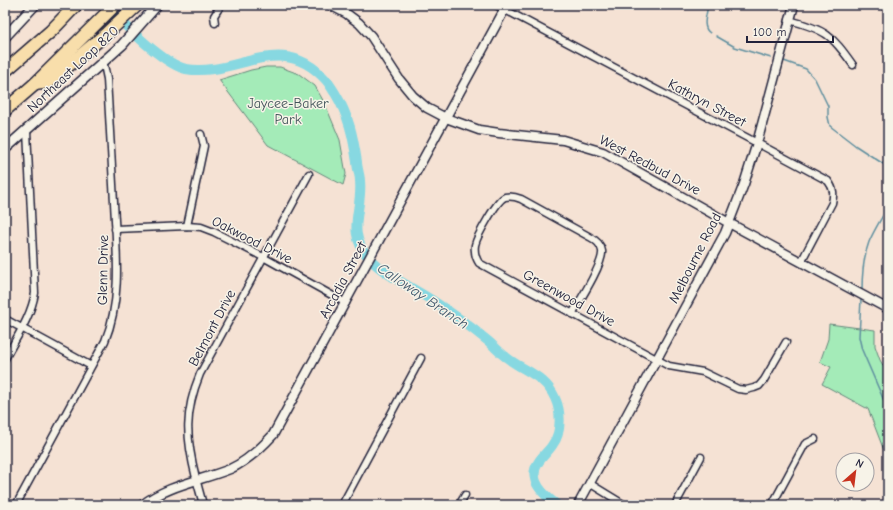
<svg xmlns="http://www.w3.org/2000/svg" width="893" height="510" font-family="'Comic Neue',sans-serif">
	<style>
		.green { fill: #a4ebb8; stroke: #63867a }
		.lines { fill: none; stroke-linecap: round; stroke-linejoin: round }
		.stream { stroke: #5f8f9f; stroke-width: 1.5 }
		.river { stroke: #87d8e1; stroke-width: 10 }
		.minor-casing { stroke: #22223b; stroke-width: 9 }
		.tertiary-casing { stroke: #22223b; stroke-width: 11 }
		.secondary-casing { stroke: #22223b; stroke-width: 12 }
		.motorway-casing { stroke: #22223b; stroke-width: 15 }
		.minor { stroke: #f7f3e8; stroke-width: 6 }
		.tertiary { stroke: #f7f3e8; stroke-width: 8 }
		.secondary { stroke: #f7f3e8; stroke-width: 9 }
		.motorway { stroke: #f8deab; stroke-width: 12 }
		.labels { text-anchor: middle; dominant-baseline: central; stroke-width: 3; stroke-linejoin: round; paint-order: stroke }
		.street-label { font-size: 14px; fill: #22223b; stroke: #f7f3e8 }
		.park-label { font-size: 14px; fill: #42545a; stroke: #f7f3e8 }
		.water-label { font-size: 15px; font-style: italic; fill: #40596d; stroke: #f7f3e8 }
	</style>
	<rect width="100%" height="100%" fill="#f5e2d4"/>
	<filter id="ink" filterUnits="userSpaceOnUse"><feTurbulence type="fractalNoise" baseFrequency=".025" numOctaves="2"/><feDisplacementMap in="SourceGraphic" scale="8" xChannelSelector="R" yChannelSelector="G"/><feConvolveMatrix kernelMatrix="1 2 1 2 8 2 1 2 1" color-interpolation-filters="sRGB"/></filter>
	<g filter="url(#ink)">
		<g class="green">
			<polygon points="266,67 280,67 299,74 315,86 325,104 340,140 346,174 343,185 268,145 219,80 251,70"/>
			<polygon points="829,324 875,330 875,346 880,360 888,374 888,461 868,409 822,384 831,367 820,362 828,339"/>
		</g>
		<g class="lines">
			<g class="stream">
				<path d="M708 5C707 14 701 27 710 33"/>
				<polyline points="716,36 735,47 771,58"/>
				<polyline points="784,61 806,69 815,79 828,106 828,117 830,126 856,146 888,167"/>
				<path d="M862 291C862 274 863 258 869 242 874 230 882 218 888 206"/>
				<polyline points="861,299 859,337 862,350 888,410"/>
			</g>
			<path class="river" d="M104 5C123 22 162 64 186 69 236 78 281 29 326 80 330 84 332 89 335 93 349 116 353 136 357 162 357 168 360 175 360 181 363 211 345 231 369 258 383 274 415 289 433 301 452 313 471 327 488 341 494 346 500 353 506 357 523 371 545 375 555 398 561 411 562 432 553 444 549 451 542 456 538 463 527 480 544 495 557 505"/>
			<g class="minor-casing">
				<g id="minor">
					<path d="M496 5 757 143 828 181C834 189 834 194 832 203L801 262"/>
					<path d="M789 20C826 30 831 34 853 65"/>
					<polyline points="215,23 214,16 221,5"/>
					<polyline points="187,226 204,146 201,134"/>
					<polyline points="115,229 187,226 201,227 214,232 263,257 346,303"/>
					<path d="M572 314C579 302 604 263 602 251 601 245 596 240 590 237L521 199C516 197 510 196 505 197 497 200 477 236 475 245 474 252 475 257 479 263L669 366 703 372 738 389 746 390 754 388 759 386 764 380 786 342"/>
					<polyline points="5,319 91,366"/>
					<path d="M5 359C16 338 31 317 35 293L27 131"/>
					<polyline points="589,483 625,505"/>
					<path d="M16 505 105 341C123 297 116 247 114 202 112 161 109 120 107 79L103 60"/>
					<path d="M203 505C201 496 198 487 196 478 186 438 184 413 200 374L309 174"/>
					<polyline points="342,505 421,358"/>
					<polyline points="459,505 465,495"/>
					<polyline points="675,505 701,457"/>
					<polyline points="772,505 805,444 815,439"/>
				</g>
			</g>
			<g class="tertiary-casing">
				<g id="tertiary">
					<polyline points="330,5 347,14 359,23 371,36 399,79 413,96 427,108 446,118 479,130 499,133 563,140 603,152 729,223 888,309"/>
					<path d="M142 505C168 485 200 481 230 469 246 462 261 448 273 435L507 5"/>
					<polyline points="578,505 725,233 744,184 757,143 794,5"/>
				</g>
			</g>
			<g class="secondary-casing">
				<g id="secondary">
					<polyline points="5,37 35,5"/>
					<polyline points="5,149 122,45 157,5"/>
				</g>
			</g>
			<g class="motorway-casing">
				<g id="motorway">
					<polyline points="5,71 51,31 76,5"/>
					<polyline points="35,84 49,82 107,33 137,5"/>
					<polyline points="5,110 35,84 115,5"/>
				</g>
			</g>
			<use href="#minor" class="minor"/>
			<use href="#tertiary" class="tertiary"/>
			<use href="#secondary" class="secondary"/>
			<use href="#motorway" class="motorway"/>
		</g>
	</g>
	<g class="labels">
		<g class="street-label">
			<text transform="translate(73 69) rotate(-43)">Northeast Loop 820</text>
			<text transform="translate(707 103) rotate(28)">Kathryn Street</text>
			<text transform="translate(650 165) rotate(28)">West Redbud Drive</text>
			<text transform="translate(252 240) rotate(27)">Oakwood Drive</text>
			<text transform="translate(695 258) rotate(-63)">Melbourne Road</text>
			<text transform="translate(103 270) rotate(-89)">Glenn Drive</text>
			<text transform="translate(343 280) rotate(-62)">Arcadia Street</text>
			<text transform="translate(569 298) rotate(29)">Greenwood Drive</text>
			<text transform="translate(212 328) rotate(-62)">Belmont Drive</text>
		</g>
		<g class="park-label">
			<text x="288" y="103">Jaycee-Baker<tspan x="288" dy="16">Park</tspan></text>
		</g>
		<g class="water-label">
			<text transform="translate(423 296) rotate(34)">Calloway Branch</text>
		</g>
	</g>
	<rect width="893" height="510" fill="none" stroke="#f7f3e8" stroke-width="20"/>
	<rect x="10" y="10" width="873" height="490" fill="none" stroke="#22223b" stroke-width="1.5" filter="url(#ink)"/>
	<g transform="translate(855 472) rotate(28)"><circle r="19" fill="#f7f3e8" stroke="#a29fa3"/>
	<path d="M0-3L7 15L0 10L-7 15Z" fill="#c8321e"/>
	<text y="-6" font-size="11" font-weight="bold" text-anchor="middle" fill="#22223b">N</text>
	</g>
	<path d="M747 36v6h86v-6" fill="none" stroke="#22223b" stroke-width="2"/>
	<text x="753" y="36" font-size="12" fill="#22223b" stroke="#f7f3e8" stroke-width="3" paint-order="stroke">100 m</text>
</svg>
